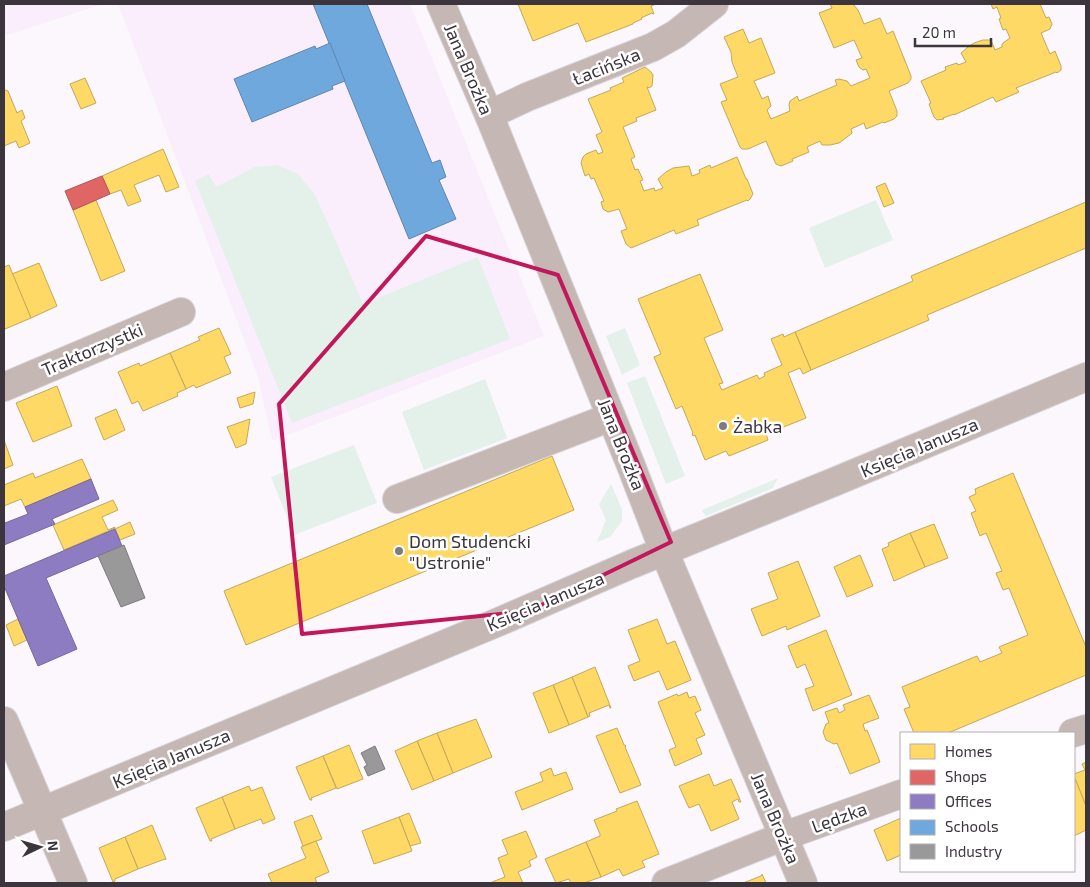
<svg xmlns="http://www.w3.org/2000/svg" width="1090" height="887" font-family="'Exo 2',sans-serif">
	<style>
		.built { fill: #faeefd }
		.green { fill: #e3f1ea }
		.homes { fill: #ffd966; stroke: #c4a85a }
		.shops { fill: #e06666; stroke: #af575a }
		.offices { fill: #8e7cc3; stroke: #75679b }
		.schools { fill: #6fa8dc; stroke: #6086ad }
		.industry { fill: #999; stroke: #7d7b7e }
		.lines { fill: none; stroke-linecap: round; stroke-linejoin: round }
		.minor-casing { stroke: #d8d5d9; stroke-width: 30 }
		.minor { stroke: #c5b7b3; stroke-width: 28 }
		.marked { fill: none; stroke: #c2185b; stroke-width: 4; stroke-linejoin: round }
		.poi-dot { fill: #7f7980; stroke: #fff; stroke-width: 2 }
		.labels { text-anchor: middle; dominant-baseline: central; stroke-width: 5; stroke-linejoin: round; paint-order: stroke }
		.street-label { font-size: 18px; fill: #3c353e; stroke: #fff }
		.poi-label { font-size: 18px; fill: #3c353e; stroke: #fff; text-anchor: start }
	</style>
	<rect width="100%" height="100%" fill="#fbf7fc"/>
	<g class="built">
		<polygon points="4,4 103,4 4,36"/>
		<polygon points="117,4 410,4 544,336 272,441 258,377 123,17"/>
	</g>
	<g class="green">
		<polygon points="277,165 298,174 314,193 328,223 363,304 478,257 510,339 292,423 195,181 209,174 216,187 255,167"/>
		<polygon points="876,200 893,240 825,268 809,228"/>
		<polygon points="625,328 640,365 622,375 606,336"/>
		<polygon points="645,376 685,476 666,484 627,383"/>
		<polygon points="485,379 507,438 424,470 402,412"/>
		<polygon points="354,445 377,503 294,535 271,477"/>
		<polygon points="778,478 773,488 706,516 702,510"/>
		<polygon points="611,484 622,509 622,521 610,537 597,542 606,520 599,504"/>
	</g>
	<g class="homes">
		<polygon points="516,4 656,4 651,6 654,14 653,14 652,13 641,18 642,19 633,23 633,24 586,42 578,23 533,41 518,4 517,5"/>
		<polygon points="830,4 853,4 858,10 864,24 880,18 887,34 893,31 911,76 911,79 908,83 889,91 897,111 897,116 894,119 884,123 883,122 866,129 864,123 851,129 852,133 851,134 839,143 830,145 822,145 820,141 807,147 809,152 792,159 793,161 781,166 776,164 775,162 766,141 748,149 742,149 740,147 721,102 727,100 720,84 738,77 732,62 731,52 724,37 743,29 749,43 761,38 775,73 754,81 762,99 768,96 771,106 767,110 771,119 790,111 789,105 790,101 796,97 797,96 799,101 837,85 835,80 839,79 847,81 851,86 870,78 866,69 863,70 859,67 856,60 862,58 854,40 834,48 819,13 832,8"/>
		<polygon points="991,4 1040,4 1046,18 1049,17 1052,24 1050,29 1041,33 1050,54 1055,51 1061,66 1061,70 1057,73 1056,72 1016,88 1019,92 996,102 993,97 954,115 954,114 943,118 944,119 937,120 934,117 929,104 931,103 921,81 946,70 945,67 957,63 958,65 966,62 961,53 968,47 974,43 983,40 991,40 995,50 1002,47 1002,45 1003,43 1010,38 1006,29 1003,30 999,19 1001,18 997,7 993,9"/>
		<polygon points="645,67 651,72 653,75 652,86 649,88 648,87 647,87 656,110 636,118 637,121 623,127 635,157 631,159 635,170 638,169 643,180 640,181 644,191 654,188 655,191 663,188 658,179 666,172 673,168 689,166 692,176 700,173 699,170 710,165 711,168 737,157 746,179 747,179 753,194 750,199 748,201 747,200 697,220 699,225 676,234 674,230 631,248 626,244 621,231 627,229 619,209 608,212 603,209 601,202 604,201 594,178 591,179 589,174 585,176 581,163 583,157 586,154 596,150 598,154 603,152 596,135 602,132 588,99 611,90 610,88 624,82 622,78"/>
		<polygon points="85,78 96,103 81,109 70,84"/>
		<polygon points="6,90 8,91 17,113 22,110 25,118 21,121 30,143 19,148 16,141 4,146 4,91"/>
		<polygon points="163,149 179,187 166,192 159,175 134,185 141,201 128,206 121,190 110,194 102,176"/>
		<polygon points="885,183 894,203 884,207 876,187"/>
		<polygon points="96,200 125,271 101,281 73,210"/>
		<polygon points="1086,202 1086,248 927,315 929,320 811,370 795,332 913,281 911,276"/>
		<polygon points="39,263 57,306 31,318 12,274"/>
		<polygon points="9,265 31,318 5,329 4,326 4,267"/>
		<polygon points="700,274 723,330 704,338 723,383 719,384 722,390 757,375 759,379 765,376 764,373 782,365 771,339 783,334 784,337 795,332 811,370 803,374 800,368 788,373 806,418 766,434 768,440 729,456 726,451 705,460 695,435 693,436 692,434 693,433 682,406 676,409 654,357 661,354 638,299"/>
		<polygon points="219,328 231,354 224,357 231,373 196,388 194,385 186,389 170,353 200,340 198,337"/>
		<polygon points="170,353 186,389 177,393 178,396 143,411 138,401 132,404 118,372 139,363 140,366"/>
		<polygon points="57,386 72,426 33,442 16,403"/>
		<polygon points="255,392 253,404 240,408 237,398"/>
		<polygon points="116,409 125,430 104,440 95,418"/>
		<polygon points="250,419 246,444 236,448 227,427"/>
		<polygon points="4,440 13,465 4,469"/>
		<polygon points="552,456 574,510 246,645 224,591"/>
		<polygon points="82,459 91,479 25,507 21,499 4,506 4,485 33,473 35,478"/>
		<polygon points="1013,473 1086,647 1086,675 948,733 914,733 904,709 910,707 902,687 977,656 980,662 1002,653 999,647 1028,635 1009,588 1003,590 996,573 1002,571 986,533 980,536 971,513 976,511 969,497 976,494 975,489"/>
		<polygon points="113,500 118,510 102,517 108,530 115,527 115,528 64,550 53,525"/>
		<polygon points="130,522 135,534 120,540 115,529"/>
		<polygon points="934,524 948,558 925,567 910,533"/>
		<polygon points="910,533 925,567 894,581 882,549 889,546 888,543"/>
		<polygon points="860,555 873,586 847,597 834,567"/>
		<polygon points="798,561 820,616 787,630 786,626 762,636 751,609 778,599 768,573"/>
		<polygon points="18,619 27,640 14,646 6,625"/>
		<polygon points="657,619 667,644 675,641 691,680 667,690 659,671 634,681 628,666 640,661 628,630"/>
		<polygon points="826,630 852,695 813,711 805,689 814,686 805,664 797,668 788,646"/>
		<polygon points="595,667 611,708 610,708 609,705 589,713 590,716 588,717 572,677"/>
		<polygon points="572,677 588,717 569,725 553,685"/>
		<polygon points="553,685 569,725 549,733 533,693"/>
		<polygon points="687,692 689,698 695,696 701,710 695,713 705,735 696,739 702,754 675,766 669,750 676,747 658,702 677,694 678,696"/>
		<polygon points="869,695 879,718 863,724 865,731 867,730 880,762 850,774 837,743 834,744 826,740 823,732 826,724 829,723 825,712 837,708 839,713 845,710 843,705"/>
		<polygon points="476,719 492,757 453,773 437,733"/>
		<polygon points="617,728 624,745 625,745 626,746 625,747 641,785 620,793 596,736"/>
		<polygon points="437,733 453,773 434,781 417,741"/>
		<polygon points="417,741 434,781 412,790 395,751"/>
		<polygon points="349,745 363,779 337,789 323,756"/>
		<polygon points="323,756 336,788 311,798 312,800 310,800 296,767"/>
		<polygon points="1086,762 1086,806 1074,776 1074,774 1085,770 1082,764"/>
		<polygon points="551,768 554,776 566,772 573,789 522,810 515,792 543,781 540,773"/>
		<polygon points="709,774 714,786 731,779 741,802 739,802 738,799 732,802 739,819 711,831 699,804 689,808 679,786"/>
		<polygon points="1074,776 1086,806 1086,830 1074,836"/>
		<polygon points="249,786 251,791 262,787 275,819 263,824 261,819 235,829 222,797"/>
		<polygon points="222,797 235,829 211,839 212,841 210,841 196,808"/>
		<polygon points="637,801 659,854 642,861 645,867 623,876 619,869 601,877 586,842 600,836 600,834 594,820 617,811 616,809"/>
		<polygon points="409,813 421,843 410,846 399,817"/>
		<polygon points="312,815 322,839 303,846 294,822"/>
		<polygon points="399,817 412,851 374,864 362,831"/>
		<polygon points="901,817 901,855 887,861 874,830 901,818"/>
		<polygon points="152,825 166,859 165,860 165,859 138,869 125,837"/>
		<polygon points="526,831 537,857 529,861 531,866 518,872 523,883 492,883 492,882 505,877 498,858 508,854 502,840"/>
		<polygon points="125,837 138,869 115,879 115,881 113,882 99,848"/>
		<polygon points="316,841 329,872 315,878 317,883 272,883 268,874 306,858 301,847"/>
		<polygon points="586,842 601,877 584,883 571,883 569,879 556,883 545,859"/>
		<polygon points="762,874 766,883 743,883 761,876"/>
	</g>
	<polygon class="shops" points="102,176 110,194 73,210 65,191"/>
	<g class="offices">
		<polygon points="91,479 99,499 52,519 55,524 4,545 4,521 5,523 28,514 25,507"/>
		<polygon points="115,529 122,546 46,578 77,649 38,666 4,586 4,576"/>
	</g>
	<g class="schools">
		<polygon points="313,4 367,4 432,163 440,160 446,177 439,180 456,219 409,239"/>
		<polygon points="330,43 345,81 332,86 333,89 252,122 234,79 315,46 316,49"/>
	</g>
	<g class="industry">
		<polygon points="124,545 145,598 121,607 98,556"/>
		<polygon points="375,746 385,769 368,776 364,767 367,765 361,753"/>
	</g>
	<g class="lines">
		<g class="minor-casing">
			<g id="minor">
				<polyline points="441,4 489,115 630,463 664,551 803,883"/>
				<polyline points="489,115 527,97 653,47 676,34 714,4"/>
				<polyline points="4,387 181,312"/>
				<polyline points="397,499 611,417"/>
				<polyline points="4,721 73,883"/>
				<polyline points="1073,733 1086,729"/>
				<polyline points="4,827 496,623 632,564 834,482 1086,377"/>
				<polyline points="666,883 784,836 901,794"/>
			</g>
		</g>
		<use href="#minor" class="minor"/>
	</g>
	<path class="marked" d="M426 236 558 275 671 542 529 611 302 634 279 404Z"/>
	<g class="poi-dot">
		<circle cx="723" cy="426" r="5"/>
		<circle cx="399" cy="551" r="5"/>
	</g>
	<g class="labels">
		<g class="street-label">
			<text transform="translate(606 66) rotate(-22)">Łacińska</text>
			<text transform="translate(469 69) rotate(67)">Jana Brożka</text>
			<text transform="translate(92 349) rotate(-23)">Traktorzystki</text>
			<text transform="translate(622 444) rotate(68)">Jana Brożka</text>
			<text transform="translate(919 447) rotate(-23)">Księcia Janusza</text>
			<text transform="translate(545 601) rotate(-23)">Księcia Janusza</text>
			<text transform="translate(171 758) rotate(-23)">Księcia Janusza</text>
			<text transform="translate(839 817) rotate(-20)">Lędzka</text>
			<text transform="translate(776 818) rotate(67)">Jana Brożka</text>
		</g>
		<g class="poi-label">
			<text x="733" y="426">Żabka</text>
			<text x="409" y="541">Dom Studencki<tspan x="409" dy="21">"Ustronie"</tspan></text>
		</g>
	</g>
	<rect width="1090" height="887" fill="none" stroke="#3c353e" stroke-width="10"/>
	<rect x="900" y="732" width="175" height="140" fill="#ffffff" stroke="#b1aeb2"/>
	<rect x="910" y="744" width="25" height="15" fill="#ffd966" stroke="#b1aeb2"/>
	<text x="945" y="757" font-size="15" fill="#3c353e">Homes</text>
	<rect x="910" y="770" width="25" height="15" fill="#e06666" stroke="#b1aeb2"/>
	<text x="945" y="782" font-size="15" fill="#3c353e">Shops</text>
	<rect x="910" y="794" width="25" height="15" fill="#8e7cc3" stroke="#b1aeb2"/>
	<text x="945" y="807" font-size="15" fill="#3c353e">Offices</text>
	<rect x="910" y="820" width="25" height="15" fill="#6fa8dc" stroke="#b1aeb2"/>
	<text x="945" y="832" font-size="15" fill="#3c353e">Schools</text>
	<rect x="910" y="844" width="25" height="15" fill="#999999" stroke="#b1aeb2"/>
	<text x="945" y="857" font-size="15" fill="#3c353e">Industry</text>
	<g transform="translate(40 847) rotate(85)" stroke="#ffffff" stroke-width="4" paint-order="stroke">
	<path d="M0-4L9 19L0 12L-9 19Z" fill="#3c353e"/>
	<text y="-8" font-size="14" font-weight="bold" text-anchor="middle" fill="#3c353e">N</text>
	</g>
	<path d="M915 38v8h76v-8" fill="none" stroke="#3c353e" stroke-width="2.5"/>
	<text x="922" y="38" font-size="15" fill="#3c353e" stroke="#ffffff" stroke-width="4" paint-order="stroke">20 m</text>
</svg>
